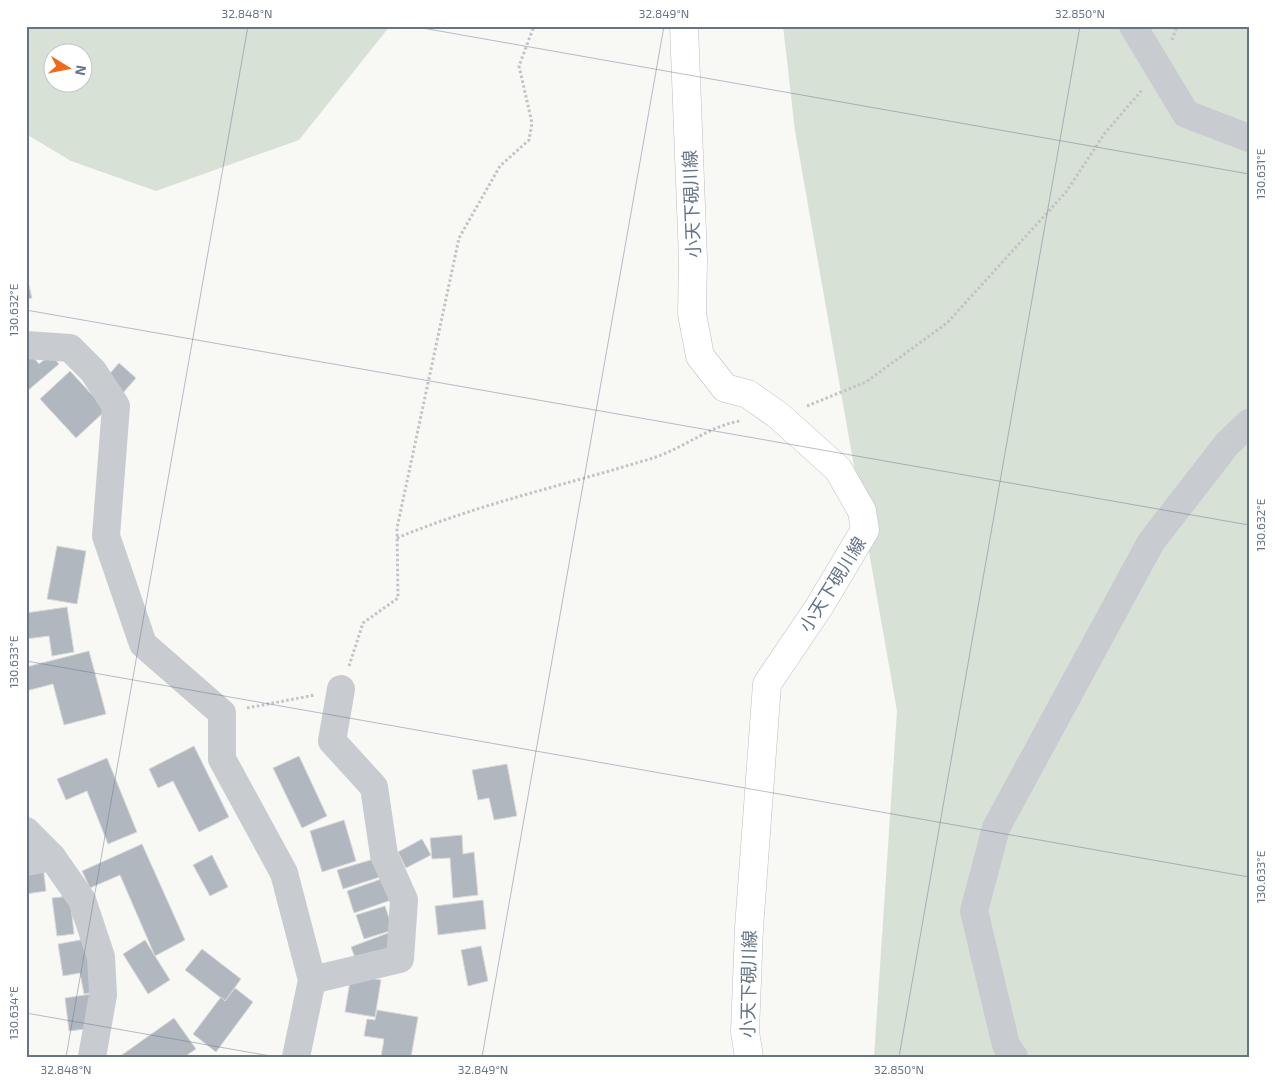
<svg xmlns="http://www.w3.org/2000/svg" width="1275" height="1083" font-family="'Exo 2','Noto Sans JP',sans-serif">
	<style>
		.green { fill: #d8e1d6; fill-rule: evenodd }
		.building { fill: #b0b7bf; stroke: #dadad7 }
		.lines { fill: none; stroke-linecap: round; stroke-linejoin: round }
		.major-casing { stroke: #bbbec3; stroke-width: 29 }
		.path { stroke: #c1c3c6; stroke-width: 3; stroke-dasharray: 2.5 2.5; stroke-linecap: butt }
		.minor { stroke: #c8cbcf; stroke-width: 28 }
		.major { stroke: #fff; stroke-width: 28 }
		.ticks { fill: none; stroke: #647489; stroke-width: 1; stroke-opacity: 0.45 }
		.labels { text-anchor: middle; dominant-baseline: central; stroke-width: 5; stroke-linejoin: round; paint-order: stroke }
		.street-label { font-size: 18px; fill: #647489; stroke: #fff }
		.neatline { fill: none; stroke: #647489; stroke-width: 2 }
		.ticks-label { font-size: 12px; text-anchor: middle; fill: #647489 }
	</style>
	<rect width="100%" height="100%" fill="#f8f8f5"/>
	<g class="green">
		<path d="M26 26H390L299 140 156 191 71 161 26 134ZM52 52H82V82H52Z"/>
		<polygon points="783,26 1249,26 1249,1057 874,1057 897,711 795,131"/>
	</g>
	<g class="building">
		<polygon points="26,274 32,298 26,299"/>
		<polygon points="30,353 39,364 51,354 59,364 26,392 26,356"/>
		<polygon points="119,363 136,378 122,394 105,379"/>
		<polygon points="70,371 106,410 76,438 40,399"/>
		<polygon points="57,546 86,551 77,604 47,599"/>
		<polygon points="67,607 74,652 52,656 49,636 26,639 26,613"/>
		<polygon points="89,651 106,714 64,725 53,684 26,691 26,667"/>
		<polygon points="194,746 229,817 199,832 173,781 158,788 149,769"/>
		<polygon points="299,756 327,816 302,828 273,768"/>
		<polygon points="107,758 137,832 108,844 87,791 66,800 57,779"/>
		<polygon points="507,764 517,816 494,820 489,798 478,800 472,770"/>
		<polygon points="344,820 356,861 322,872 310,831"/>
		<polygon points="462,835 463,854 474,852 478,895 453,898 450,858 432,859 430,838"/>
		<polygon points="422,839 431,855 406,868 398,852"/>
		<polygon points="142,844 185,940 155,956 120,875 90,888 82,871"/>
		<polygon points="212,855 228,887 210,896 193,865"/>
		<polygon points="377,858 383,876 343,889 337,870"/>
		<polygon points="43,866 46,891 26,894 26,869"/>
		<polygon points="387,877 394,899 354,913 347,891"/>
		<polygon points="70,896 74,934 57,936 52,898"/>
		<polygon points="483,900 486,929 438,935 435,906"/>
		<polygon points="385,906 393,930 364,939 356,915"/>
		<polygon points="388,933 394,953 358,966 351,947"/>
		<polygon points="91,938 100,991 84,994 80,973 63,976 58,944"/>
		<polygon points="145,940 170,980 148,994 123,954"/>
		<polygon points="481,946 488,981 468,986 461,950"/>
		<polygon points="202,949 241,979 225,1001 185,970"/>
		<polygon points="351,975 381,980 375,1017 345,1012"/>
		<polygon points="235,988 253,1002 216,1052 193,1034 221,997 225,1001"/>
		<polygon points="98,993 94,1028 69,1031 65,998"/>
		<polygon points="377,1010 418,1017 411,1057 381,1057 384,1039 364,1036 367,1019 375,1020"/>
		<polygon points="174,1018 196,1049 184,1057 119,1057"/>
	</g>
	<g class="lines">
		<g class="major-casing">
			<polyline id="major" points="684,26 693,259 692,314 700,356 725,388 748,394 779,416 838,469 862,511 865,530 819,607 767,684 749,928 745,1032 749,1057"/>
		</g>
		<g class="path">
			<polyline points="1172,40 1177,26"/>
			<polyline points="807,406 866,382 947,323 1066,192 1105,133 1142,90"/>
			<path d="M397 538C481 503 570 484 656 457 685 447 710 426 740 421"/>
			<polyline points="349,666 363,623 398,598 397,528 459,238 500,166 529,140 532,123 519,66 534,26"/>
			<polyline points="247,708 315,695"/>
		</g>
		<g class="minor">
			<polyline points="1133,26 1186,114 1249,138"/>
			<polyline points="26,345 70,348 93,371 116,406 106,536 143,644 222,713 222,759 284,873 312,980 296,1057"/>
			<polyline points="26,831 52,857"/>
			<polyline points="26,862 52,857 82,900 101,957 103,995 92,1057"/>
			<polyline points="312,980 400,959 404,900 384,855 374,787 332,741 341,689"/>
			<polyline points="1014,1057 1006,1045 974,911 996,828 1151,542 1227,444 1249,423"/>
		</g>
		<use href="#major" class="major"/>
	</g>
	<path class="ticks" d="M411 26 1249 174M26 310 1249 525M26 661 1249 877M26 1013 276 1057M66 1057 248 26M482 1057 664 26M899 1057 1080 26"/>
	<g class="labels">
		<g class="street-label">
			<text transform="translate(691 204) rotate(-92)">小天下硯川線</text>
			<text transform="translate(832 584) rotate(-58)">小天下硯川線</text>
			<text transform="translate(748 984) rotate(-89)">小天下硯川線</text>
		</g>
	</g>
	<rect width="1275" height="1083" fill="none" stroke="#ffffff" stroke-width="55"/>
	<g transform="translate(68 68) rotate(100)"><circle r="24" fill="#ffffff" stroke="#c1c7d0"/>
	<path d="M0-4L9 19L0 12L-9 19Z" fill="#f3691a"/>
	<text y="-8" font-size="14" font-weight="bold" text-anchor="middle" fill="#647489">N</text>
	</g>
	<rect x="28" y="28" width="1220" height="1028" class="neatline"/>
	<g class="ticks-label">
		<text x="247" y="18">32.848°N</text>
		<text x="664" y="18">32.849°N</text>
		<text x="1080" y="18">32.850°N</text>
		<text transform="translate(1261 174) rotate(-90)" y="4">130.631°E</text>
		<text transform="translate(14 310) rotate(-90)" y="4">130.632°E</text>
		<text transform="translate(1261 525) rotate(-90)" y="4">130.632°E</text>
		<text transform="translate(14 662) rotate(-90)" y="4">130.633°E</text>
		<text transform="translate(1261 877) rotate(-90)" y="4">130.633°E</text>
		<text transform="translate(14 1013) rotate(-90)" y="4">130.634°E</text>
		<text x="66" y="1074">32.848°N</text>
		<text x="483" y="1074">32.849°N</text>
		<text x="899" y="1074">32.850°N</text>
	</g>
</svg>
